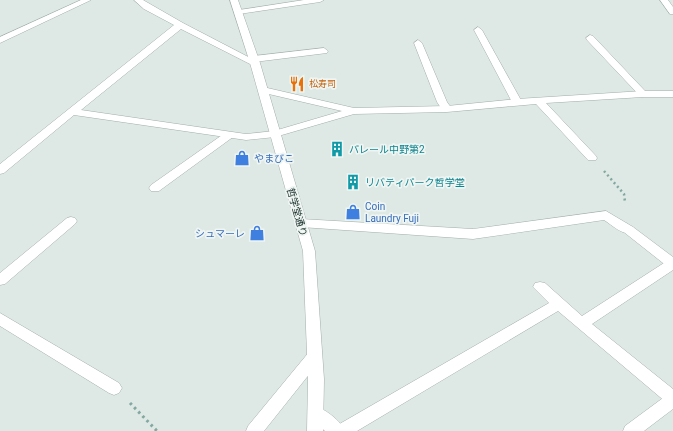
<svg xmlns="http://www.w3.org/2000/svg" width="673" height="431" font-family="Roboto,'Noto Sans JP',sans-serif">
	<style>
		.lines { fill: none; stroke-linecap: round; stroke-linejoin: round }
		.service-casing { stroke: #a2afac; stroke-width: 1 }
		.minor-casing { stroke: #a2afac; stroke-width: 1 }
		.tertiary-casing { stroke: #a2afac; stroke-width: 1 }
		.path-far1 { stroke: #82a8a0; stroke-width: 2.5; stroke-dasharray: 2 3; stroke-linecap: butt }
		.path { stroke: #82a8a0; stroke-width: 3; stroke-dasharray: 2.5 3.5; stroke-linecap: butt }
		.service { fill: #fff; fill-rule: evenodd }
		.minor { fill: #fff; fill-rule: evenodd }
		.tertiary { fill: #fff; fill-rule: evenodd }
		.labels { text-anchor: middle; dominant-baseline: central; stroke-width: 3.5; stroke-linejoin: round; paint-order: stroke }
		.far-food-label { font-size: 9px; fill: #c56008; stroke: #eef5f2; text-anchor: start }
		.culture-label { font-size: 10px; fill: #0d838f; stroke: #eef5f2; text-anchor: start }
		.shop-label { font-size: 10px; fill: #366cbe; stroke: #eef5f2; text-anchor: start }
		.street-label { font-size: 10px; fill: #213632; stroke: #eef5f2 }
	</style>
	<rect width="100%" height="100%" fill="#dee8e5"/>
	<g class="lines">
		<g class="service-casing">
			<g id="service">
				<polygon points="478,27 482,30 522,102 520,104 514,104 512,102 474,30"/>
				<polygon points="590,35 593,36 646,92 648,94 646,96 640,96 587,40 586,38"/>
				<polygon points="418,40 422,43 447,102 452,109 451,111 443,111 437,102 414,43"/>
				<polygon points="324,48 328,51 327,53 254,62 250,59 254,56"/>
				<polygon points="229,132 234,135 233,137 159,191 151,191 149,188 151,185 225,133"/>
				<path d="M606 211 633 227 635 230 633 233C623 236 612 225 604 220L473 239 301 227 297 226 295 223 297 220 301 219 473 229Z"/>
				<polygon points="71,217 75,218 77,221 75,224 5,284 0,285 0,273 67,218"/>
				<polygon points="673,259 673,270 592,324 673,389 673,405 667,403 558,311 357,431 334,431 336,426 549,303 533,287 535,283 540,282 545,283 582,316 667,261"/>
			</g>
		</g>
		<g class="minor-casing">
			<g id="minor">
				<polygon points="81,0 91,0 0,43 0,37"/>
				<polygon points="134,0 143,0 183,23 260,63 255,66 252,65 181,29 81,110 246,134 274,131 342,111 260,92 258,90 263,87 354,108 447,106 517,99 643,91 673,91 673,97 643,97 546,103 596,156 597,158 596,160 588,160 536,104 447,112 354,114 275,137 246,140 74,115 4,173 0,174 0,164 174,25 144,9"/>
				<polygon points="304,0 324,0 320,2 239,14 235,12 239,10"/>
				<polygon points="660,0 668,0 673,7 673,14 670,14"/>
				<polygon points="629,226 633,227 673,257 673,269 668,267 625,233 623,230 625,227"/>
				<polygon points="0,313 119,383 122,388 119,393 114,395 109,393 0,326"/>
				<polygon points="314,351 319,352 321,357 319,362 264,431 246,431 248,426 309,352"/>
				<polygon points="673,393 673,409 644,431 623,431 625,426 667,395"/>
				<path d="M316 406C326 410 341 421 345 431H325L310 418 308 413 310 408Z"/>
			</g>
		</g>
		<g class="tertiary-casing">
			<polygon id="tertiary" points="230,0 238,0 260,63 315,251 324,379 323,431 307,431 308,379 303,251 250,63"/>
		</g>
		<polyline class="path-far1" points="604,171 624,194 625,202"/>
		<polyline class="path" points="130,403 157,431"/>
		<use href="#service" class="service"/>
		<use href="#minor" class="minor"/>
		<use href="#tertiary" class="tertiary"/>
	</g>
	<defs>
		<g id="restaurant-bare" transform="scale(1.2)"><path d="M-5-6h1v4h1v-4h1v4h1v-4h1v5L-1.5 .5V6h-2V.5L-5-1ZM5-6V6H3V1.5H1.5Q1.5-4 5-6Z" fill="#e8710a" stroke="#eef5f2" stroke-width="2.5" paint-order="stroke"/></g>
		<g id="building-bare" transform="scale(1.2)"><path d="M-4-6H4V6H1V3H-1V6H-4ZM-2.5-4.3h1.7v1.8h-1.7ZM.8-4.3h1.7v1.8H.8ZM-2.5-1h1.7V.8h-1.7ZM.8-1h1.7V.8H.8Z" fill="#0f9aa8" stroke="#eef5f2" stroke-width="2.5" paint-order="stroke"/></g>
		<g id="shop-bare" transform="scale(1.2)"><path d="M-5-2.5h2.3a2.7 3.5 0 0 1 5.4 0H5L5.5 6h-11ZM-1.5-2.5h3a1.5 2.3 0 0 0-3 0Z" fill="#3f7fe0" stroke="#eef5f2" stroke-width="2.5" paint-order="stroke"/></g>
	</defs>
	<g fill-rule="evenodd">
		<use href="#restaurant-bare" x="297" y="84"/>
		<use href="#building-bare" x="337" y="149"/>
		<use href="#shop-bare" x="242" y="158"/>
		<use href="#building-bare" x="353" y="182"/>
		<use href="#shop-bare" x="353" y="212"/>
		<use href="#shop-bare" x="257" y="233"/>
	</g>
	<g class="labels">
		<g class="far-food-label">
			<text x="309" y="84">松寿司</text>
		</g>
		<g class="culture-label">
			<text x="349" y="149">パレール中野第2</text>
			<text x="365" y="182">リバティパーク哲学堂</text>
		</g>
		<g class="shop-label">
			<text x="254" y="158">やまびこ</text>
			<text x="365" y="206">Coin<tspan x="365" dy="12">Laundry Fuji</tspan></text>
			<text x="245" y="233" text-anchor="end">シュマーレ</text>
		</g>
		<g class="street-label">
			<text transform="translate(297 212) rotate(74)">哲学堂通り</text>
		</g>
	</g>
</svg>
